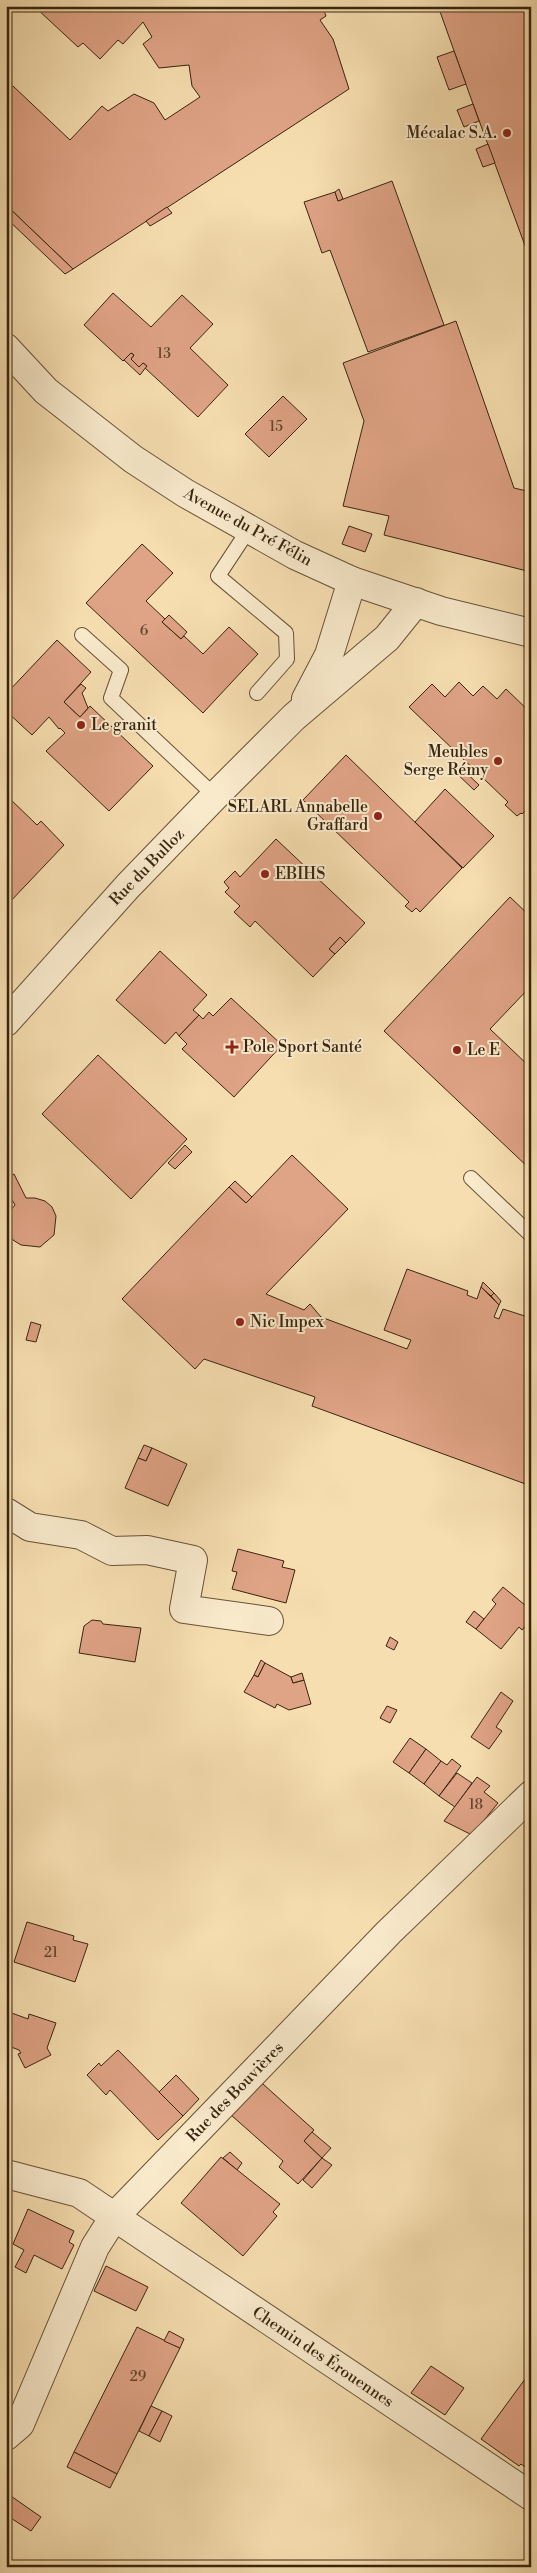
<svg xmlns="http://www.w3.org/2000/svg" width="537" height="2573" font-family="'Libre Bodoni',serif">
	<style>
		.building { fill: #dfa385; stroke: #39240f }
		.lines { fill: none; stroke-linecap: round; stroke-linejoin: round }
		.service-casing { stroke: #685237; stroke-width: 16 }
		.minor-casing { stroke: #685237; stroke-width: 30 }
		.service { stroke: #f9eacc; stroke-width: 14 }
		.minor { stroke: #f9eacc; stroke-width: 28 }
		.poi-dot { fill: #8f2418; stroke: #f9eacc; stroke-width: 2 }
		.labels { text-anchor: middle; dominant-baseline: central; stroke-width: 4; stroke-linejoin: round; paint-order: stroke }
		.number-label { font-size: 14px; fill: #62442c }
		.poi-label { font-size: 16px; fill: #39240f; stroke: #f9eacc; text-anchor: start }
		.street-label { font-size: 16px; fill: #39240f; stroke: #f9eacc }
	</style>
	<rect width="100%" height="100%" fill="#f6deb0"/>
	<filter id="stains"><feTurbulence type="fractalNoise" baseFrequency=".004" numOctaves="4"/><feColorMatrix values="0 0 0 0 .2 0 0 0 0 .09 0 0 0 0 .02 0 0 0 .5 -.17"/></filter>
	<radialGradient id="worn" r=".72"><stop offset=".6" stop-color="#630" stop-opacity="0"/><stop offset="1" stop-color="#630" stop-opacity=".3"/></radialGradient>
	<g class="building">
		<polygon points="38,6 322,6 326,16 320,20 333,39 349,89 73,269 6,205 6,91 13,86 70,140 102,106 108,111 134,94 154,103 165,120 200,97 192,86 189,65 159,68 143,44 152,37 143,22 123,44 118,40 100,59 83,43 78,47 36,8"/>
		<polygon points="438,6 531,6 531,262 473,104"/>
		<polygon points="454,51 466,84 449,90 437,57"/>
		<polygon points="473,104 479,121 464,127 457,110"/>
		<polygon points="488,144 495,163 483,167 476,149"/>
		<polygon points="392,181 444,325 368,352 330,250 322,253 304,202 335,192 338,201"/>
		<polygon points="339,189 343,199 338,201 335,192"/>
		<polygon points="6,205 73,269 65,274 6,218"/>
		<polygon points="167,207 172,213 150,226 146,221"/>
		<polygon points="113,293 151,327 182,295 213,324 190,348 228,385 198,417 145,368 147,366 143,363 139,367 131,359 134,355 131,353 123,361 84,325"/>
		<polygon points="456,321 514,488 531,492 531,572 384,535 389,516 343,506 364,421 343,363"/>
		<polygon points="131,353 134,355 131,359 139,367 143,363 147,366 140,375 124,360"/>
		<polygon points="283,396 307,419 269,457 245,434"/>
		<polygon points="349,526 372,534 365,552 342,544"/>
		<polygon points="142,544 173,573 146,601 165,619 162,622 181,639 184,636 203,654 229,627 258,654 203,713 86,603"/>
		<polygon points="169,615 187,632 181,639 162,622"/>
		<polygon points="57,640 91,672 64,702 80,717 90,706 153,766 109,811 46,751 65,733 60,728 59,729 49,717 32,735 6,711 6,694"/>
		<polygon points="459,682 473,696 483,686 497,699 506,689 531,713 531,805 522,814 521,813 517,816 505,805 508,802 409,707 432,684 445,697"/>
		<polygon points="81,684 86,688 82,693 88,708 80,717 64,702"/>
		<polygon points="346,755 462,868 420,912 416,908 412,912 405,906 409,902 303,800"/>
		<polygon points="458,765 479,785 474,790 453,770"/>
		<polygon points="445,789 494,836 463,868 415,822"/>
		<polygon points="6,795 37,825 41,821 64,845 7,905"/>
		<polygon points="276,839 365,923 346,943 340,937 329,949 335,954 313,977 255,921 250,927 234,912 240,906 225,892 229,888 224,882 235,871 240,877"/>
		<polygon points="510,897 531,917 531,986 490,1029 531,1068 531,1170 384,1031"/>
		<polygon points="340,937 346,943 335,954 329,949"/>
		<polygon points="160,951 207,995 193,1010 199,1015 179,1036 176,1032 165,1044 116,1000"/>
		<polygon points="231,998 282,1045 234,1097 182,1049 187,1044 179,1036 199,1015 203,1019 209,1012 213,1016"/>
		<polygon points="98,1055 187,1139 131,1199 42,1114"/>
		<polygon points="185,1145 192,1152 175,1169 168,1163"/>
		<polygon points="292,1155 348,1209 266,1294 304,1310 310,1304 321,1317 407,1349 411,1340 384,1330 407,1269 468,1291 467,1295 477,1299 481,1287 499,1305 494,1317 499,1319 503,1309 531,1318 531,1486 312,1406 315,1397 204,1359 195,1369 122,1299 229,1187 246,1203"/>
		<polygon points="14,1174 26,1198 35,1198 45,1201 52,1207 56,1216 54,1235 40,1247 21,1245 13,1240 8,1231 7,1222 9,1212 15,1205 10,1196 6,1207 6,1178"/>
		<polygon points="235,1181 252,1197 246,1203 229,1187"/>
		<polygon points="483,1282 494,1293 491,1296 481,1287"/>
		<polygon points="494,1293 501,1301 499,1305 491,1296"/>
		<polygon points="31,1322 41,1325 36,1342 26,1340"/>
		<polygon points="144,1445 152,1448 146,1461 138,1458"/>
		<polygon points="152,1448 187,1464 168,1506 125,1488 138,1458 146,1461"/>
		<polygon points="6,1451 10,1452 6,1466"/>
		<polygon points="238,1549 284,1561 282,1567 295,1570 286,1603 232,1589 237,1572 232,1571"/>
		<polygon points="503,1587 531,1610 531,1620 522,1630 519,1627 501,1649 476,1629 496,1604 492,1600"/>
		<polygon points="474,1611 484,1619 476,1629 466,1622"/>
		<polygon points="92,1620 101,1621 103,1624 141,1628 135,1662 79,1653 84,1626"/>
		<polygon points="390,1637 398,1642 394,1650 386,1646"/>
		<polygon points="261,1660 265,1663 258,1677 254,1675"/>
		<polygon points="265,1663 291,1677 293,1683 304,1680 311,1704 289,1710 277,1704 275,1708 244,1692 254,1675 258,1677"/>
		<polygon points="302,1673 304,1680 293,1683 291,1677"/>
		<polygon points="501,1692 513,1701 496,1727 502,1731 489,1749 471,1737"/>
		<polygon points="387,1706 397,1710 390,1723 380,1718"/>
		<polygon points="410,1738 426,1749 409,1773 393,1762"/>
		<polygon points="426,1749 441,1761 424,1784 409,1773"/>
		<polygon points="452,1759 461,1766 439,1796 424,1784 441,1761 447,1765"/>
		<polygon points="457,1773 472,1783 455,1807 439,1796"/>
		<polygon points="477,1777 490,1786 484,1792 498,1803 472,1835 444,1821"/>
		<polygon points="27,1922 74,1936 73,1940 88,1944 75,1982 14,1962"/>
		<polygon points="9,2012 28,2019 29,2014 56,2023 47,2048 51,2055 25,2068 18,2054 21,2053 19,2050 6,2045 6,2021"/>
		<polygon points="118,2050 183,2116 158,2140 110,2090 106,2095 87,2075 99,2063 101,2066"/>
		<polygon points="176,2075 199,2099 183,2116 159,2092"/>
		<polygon points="253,2075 314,2130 304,2141 322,2158 298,2184 279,2167 283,2161 222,2107"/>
		<polygon points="312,2132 331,2148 322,2158 304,2141"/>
		<polygon points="230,2152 242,2163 237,2170 223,2158"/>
		<polygon points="221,2157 280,2204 273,2212 277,2216 243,2256 181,2203"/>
		<polygon points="322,2158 332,2165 312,2188 303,2180"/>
		<polygon points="28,2209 74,2231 69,2242 74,2245 62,2269 34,2255 26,2273 15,2267 24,2250 13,2244"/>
		<polygon points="106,2266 148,2287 136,2311 94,2291"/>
		<polygon points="137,2327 180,2348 117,2474 74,2452"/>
		<polygon points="169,2331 184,2339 180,2348 164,2341"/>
		<polygon points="431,2366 464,2388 445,2415 411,2393"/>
		<polygon points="531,2371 531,2471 521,2464 519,2466 481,2439"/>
		<polygon points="151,2406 162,2411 149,2436 139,2431"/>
		<polygon points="162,2411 172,2416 160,2442 149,2436"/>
		<polygon points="74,2452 117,2474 110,2488 67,2467"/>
		<polygon points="8,2494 41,2517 31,2531 6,2515"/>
	</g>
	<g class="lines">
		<g class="service-casing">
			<g id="service">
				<polyline points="249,529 218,576 286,633 287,659 257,693"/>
				<polyline points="82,635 121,670 111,698 215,796"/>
				<polyline points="471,1178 531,1235"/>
			</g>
		</g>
		<g class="minor-casing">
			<g id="minor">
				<polyline points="6,348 46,391 133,459 185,493 295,555 352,581 441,611 531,633"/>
				<polyline points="306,699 329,655 352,581"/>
				<polyline points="6,1022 128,886 215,796 294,717 387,638 416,602"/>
				<polyline points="6,1512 30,1527 81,1535 112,1551 147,1550 193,1560 184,1609 269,1621"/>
				<polyline points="6,2174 79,2193 531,2496"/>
				<polyline points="6,2436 20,2424 95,2247 114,2217 389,1932 531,1795"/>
			</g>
		</g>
		<use href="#service" class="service"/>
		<use href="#minor" class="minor"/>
	</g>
	<g class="poi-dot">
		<circle cx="507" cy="133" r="5"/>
		<circle cx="81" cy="725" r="5"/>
		<circle cx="498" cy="761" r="5"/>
		<circle cx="378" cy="816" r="5"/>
		<circle cx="265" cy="874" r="5"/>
		<path d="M229.5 1039.5h5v5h5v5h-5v5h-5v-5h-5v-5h5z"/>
		<circle cx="457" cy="1050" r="5"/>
		<circle cx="240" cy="1322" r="5"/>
	</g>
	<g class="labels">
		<g class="number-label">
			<text x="164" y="354">13</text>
			<text x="276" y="427">15</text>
			<text x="144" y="631">6</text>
			<text x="476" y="1805">18</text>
			<text x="51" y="1953">21</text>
			<text x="138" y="2377">29</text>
		</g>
		<g class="poi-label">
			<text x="497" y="133" text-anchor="end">Mécalac S.A.</text>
			<text x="91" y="725">Le granit</text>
			<text x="488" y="752" text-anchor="end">Meubles<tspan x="488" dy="18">Serge Rémy</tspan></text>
			<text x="368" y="807" text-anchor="end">SELARL Annabelle<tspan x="368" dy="18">Graffard</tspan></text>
			<text x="275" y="874">EBIHS</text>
			<text x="243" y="1047">Pole Sport Santé</text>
			<text x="467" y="1050">Le E</text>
			<text x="250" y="1322">Nic Impex</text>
		</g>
		<g class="street-label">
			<text transform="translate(248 527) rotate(29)">Avenue du Pré Félin</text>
			<text transform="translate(147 867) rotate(-46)">Rue du Bulloz</text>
			<text transform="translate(235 2092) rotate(-46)">Rue des Bouvières</text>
			<text transform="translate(323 2357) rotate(34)">Chemin des Érouennes</text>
		</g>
	</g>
	<rect width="537" height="2573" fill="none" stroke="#f6deb0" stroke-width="25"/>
	<rect x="8" y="8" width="522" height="2558" fill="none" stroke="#39240f" stroke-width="2.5"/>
	<rect x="12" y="12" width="512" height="2548" fill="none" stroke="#39240f"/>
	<rect width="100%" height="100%" filter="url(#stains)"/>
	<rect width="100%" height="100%" fill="url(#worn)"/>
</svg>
